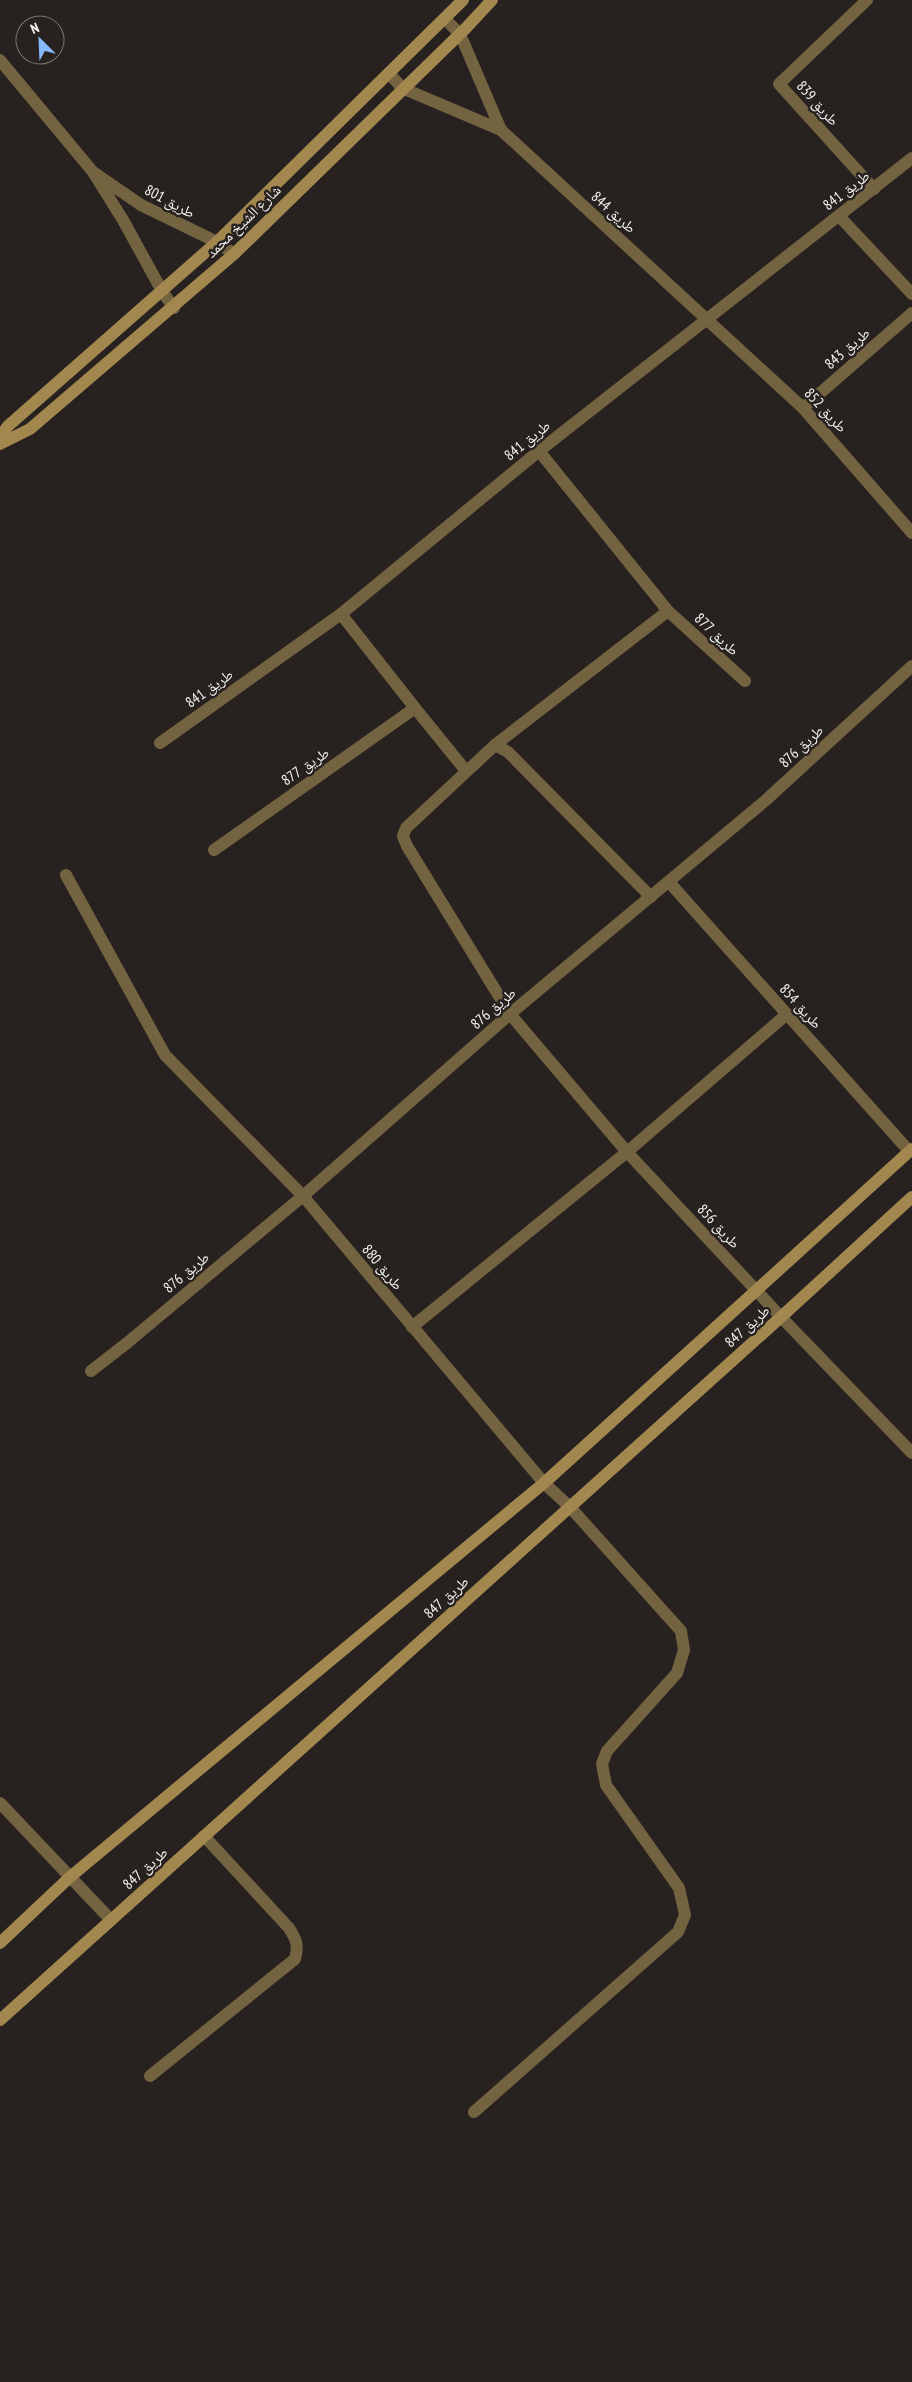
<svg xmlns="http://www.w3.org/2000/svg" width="912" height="2382" font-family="'PT Sans Narrow','Noto Naskh Arabic',sans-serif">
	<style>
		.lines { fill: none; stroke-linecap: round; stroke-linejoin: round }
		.lane { stroke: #746341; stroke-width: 12 }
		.street { stroke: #746341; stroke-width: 12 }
		.secondary { stroke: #a2874f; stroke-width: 12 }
		.labels { text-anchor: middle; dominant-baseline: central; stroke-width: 5; stroke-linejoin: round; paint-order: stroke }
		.street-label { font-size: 15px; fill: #f6f3f0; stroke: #27221f }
	</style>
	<rect width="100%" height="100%" fill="#27221f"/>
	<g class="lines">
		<g class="lane">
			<polyline points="415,708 466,771"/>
			<polyline points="510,1014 407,846 403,836 406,828 495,745 508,752 651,897"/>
			<path d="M150 2076 295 1959C299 1946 296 1939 289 1928L204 1836"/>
			<polyline points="474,2112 678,1932 685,1915 679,1888 606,1785 602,1764 607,1751 677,1673 684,1650 681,1631 570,1507"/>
		</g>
		<g class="street">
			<polyline points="867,0 779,84 874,189"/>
			<polyline points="0,60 93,172"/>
			<polyline points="389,73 402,88 501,130 460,34 445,19"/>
			<polyline points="501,130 803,408 912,533"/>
			<polyline points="839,216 912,294"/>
			<polyline points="174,308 162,291 123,220 93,172 141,205 217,242 234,254"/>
			<polyline points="803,408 912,313"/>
			<polyline points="539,451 668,611 745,681"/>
			<polyline points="160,743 341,614 539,451 912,158"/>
			<polyline points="495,745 668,611"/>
			<polyline points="214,850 415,708 341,614"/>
			<polyline points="66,875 165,1055 303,1196 544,1483 570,1507"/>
			<polyline points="669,882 909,1151"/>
			<polyline points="510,1014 627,1152 781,1317 912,1453"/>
			<polyline points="412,1327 627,1152 787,1014"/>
			<polyline points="91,1371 127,1343 303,1196 510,1014 766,800 912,666"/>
			<polyline points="0,1803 111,1920"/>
		</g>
		<g class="secondary">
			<polyline points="0,437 8,426 217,242 463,0"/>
			<polyline points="0,444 30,429 234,254 466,28 492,0"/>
			<polyline points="0,1943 70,1877 544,1483 912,1149"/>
			<polyline points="0,2020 781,1317 912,1197"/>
		</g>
	</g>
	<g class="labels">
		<g class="street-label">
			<text transform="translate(818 103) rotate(48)">طريق 839</text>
			<text transform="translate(846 190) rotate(-38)">طريق 841</text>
			<text transform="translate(170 201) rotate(28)">طريق 801</text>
			<text transform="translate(614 212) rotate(42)">طريق 844</text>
			<text transform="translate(243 221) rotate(-44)">شارع الشيخ محمد</text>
			<text transform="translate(847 348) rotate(-41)">طريق 843</text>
			<text transform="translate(826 410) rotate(47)">طريق 852</text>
			<text transform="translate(527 440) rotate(-39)">طريق 841</text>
			<text transform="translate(717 634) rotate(43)">طريق 877</text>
			<text transform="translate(209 688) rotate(-36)">طريق 841</text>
			<text transform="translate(801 746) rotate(-43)">طريق 876</text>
			<text transform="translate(305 766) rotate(-35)">طريق 877</text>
			<text transform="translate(801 1006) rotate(48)">طريق 854</text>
			<text transform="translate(493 1008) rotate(-41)">طريق 876</text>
			<text transform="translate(719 1226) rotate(47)">طريق 856</text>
			<text transform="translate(383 1267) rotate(50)">طريق 880</text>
			<text transform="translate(186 1272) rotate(-40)">طريق 876</text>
			<text transform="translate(747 1326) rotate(-42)">طريق 847</text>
			<text transform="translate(446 1597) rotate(-42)">طريق 847</text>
			<text transform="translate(145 1868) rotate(-42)">طريق 847</text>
		</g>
	</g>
	<g transform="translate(40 40) rotate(336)"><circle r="24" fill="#27221f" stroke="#7a7673"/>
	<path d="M0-4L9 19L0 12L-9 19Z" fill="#86bbfb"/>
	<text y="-8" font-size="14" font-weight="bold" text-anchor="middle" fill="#f6f3f0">N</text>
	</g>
</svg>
